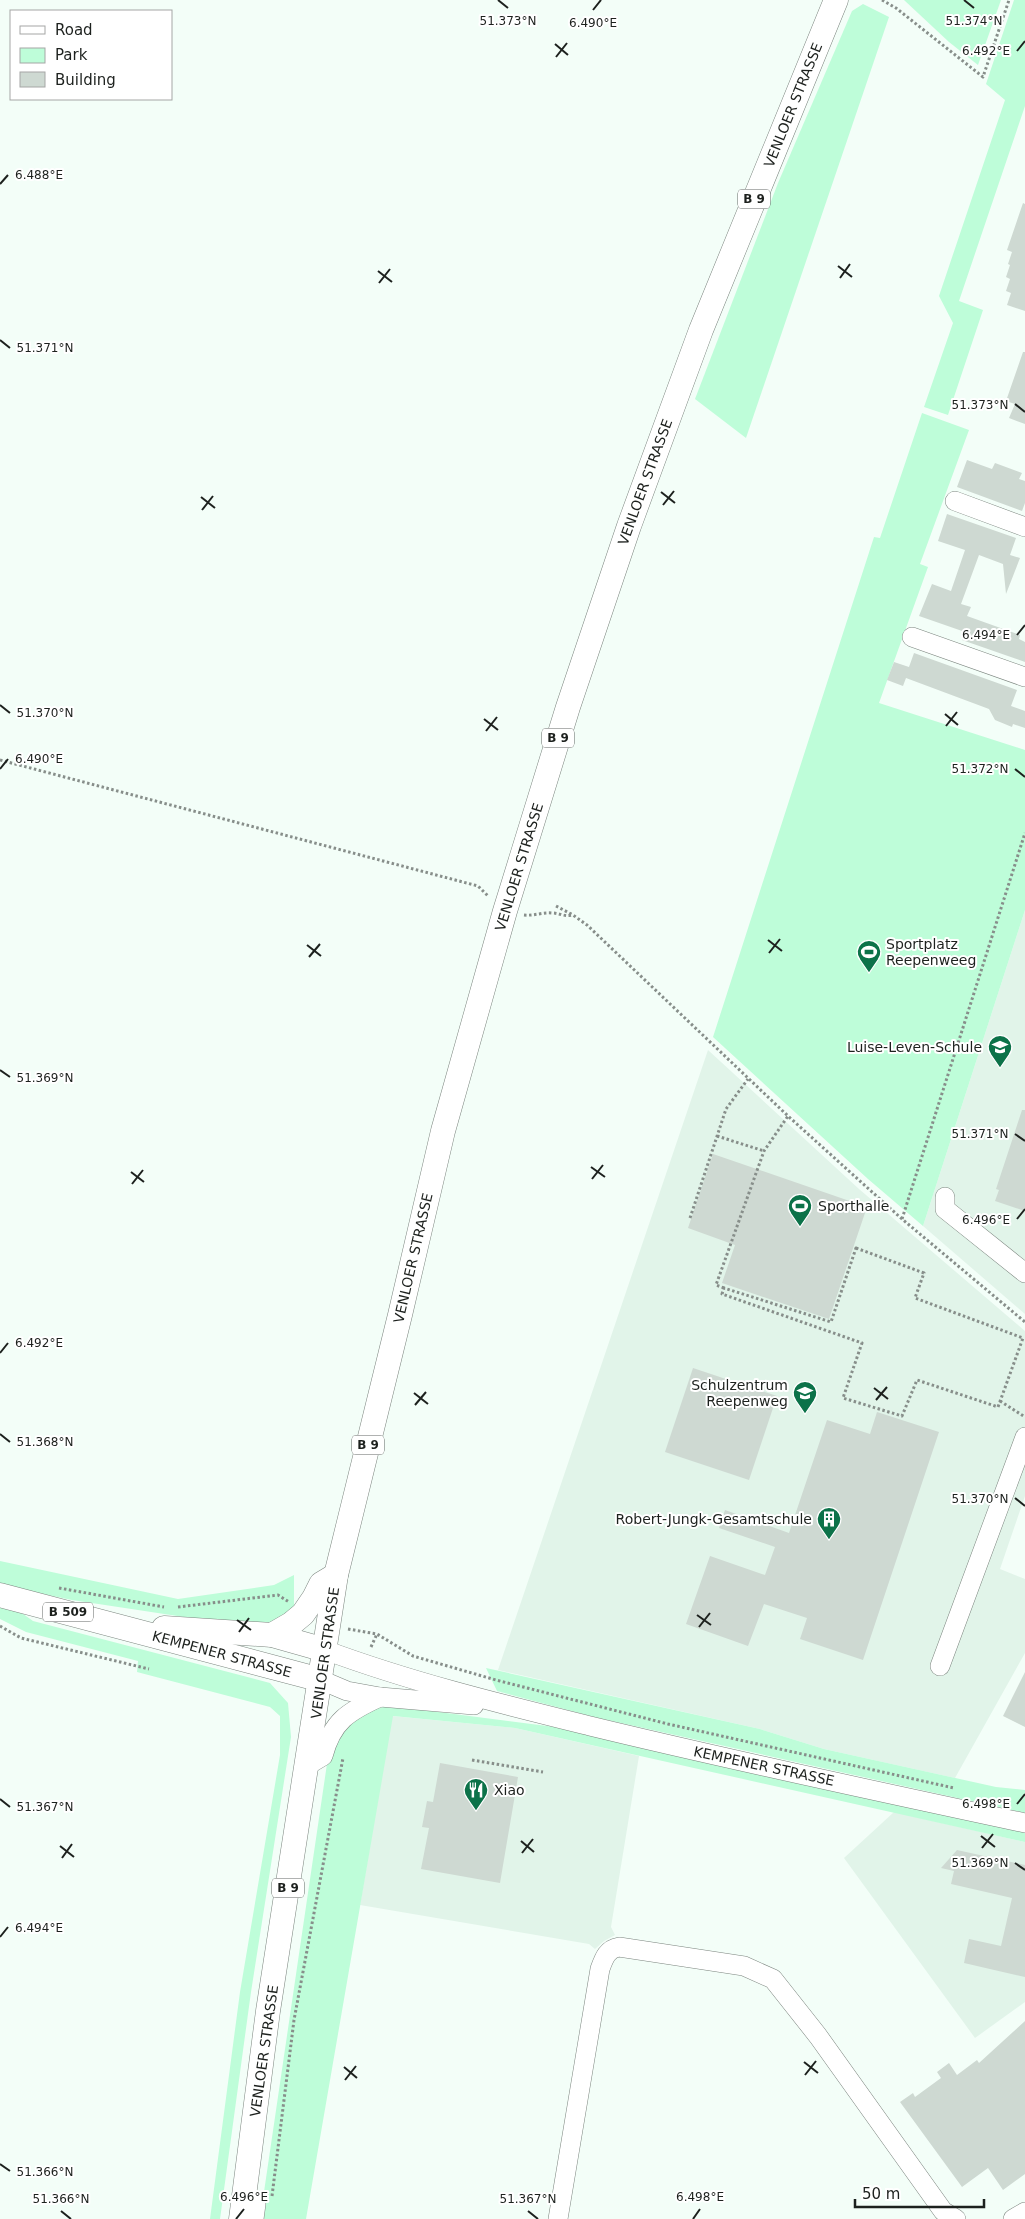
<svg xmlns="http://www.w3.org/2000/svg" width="1025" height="2219" font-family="'DejaVu Sans',sans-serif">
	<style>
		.built { fill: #e1f4e9 }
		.green { fill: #befdd9 }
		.building { fill: #ced9d2 }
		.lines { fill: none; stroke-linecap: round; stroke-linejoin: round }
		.minor-casing { stroke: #7c857f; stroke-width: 20 }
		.major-casing { stroke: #7c857f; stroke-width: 25 }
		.path { stroke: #878e8a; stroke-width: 3; stroke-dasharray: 2.5 2.5; stroke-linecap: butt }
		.minor { stroke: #fff; stroke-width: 19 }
		.major { stroke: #fff; stroke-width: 24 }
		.ticks { fill: none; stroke: #1d211e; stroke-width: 2 }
		.labels { text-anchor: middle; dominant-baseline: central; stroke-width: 4; stroke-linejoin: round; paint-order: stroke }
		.shield { fill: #fff; stroke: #616462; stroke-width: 1 }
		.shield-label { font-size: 12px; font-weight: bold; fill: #1d211e }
		.street-label { font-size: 14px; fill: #1d211e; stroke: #fff }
		.poi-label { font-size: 14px; fill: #1d211e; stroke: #fff; text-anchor: start }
		.ticks-label { font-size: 12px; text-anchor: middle; fill: #1d211e; stroke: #fff; stroke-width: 4; stroke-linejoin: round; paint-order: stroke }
	</style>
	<rect width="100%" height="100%" fill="#f3fef8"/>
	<g class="built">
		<polygon points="1025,910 1025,1314 923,1226"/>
		<polygon points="708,1050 859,1189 1025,1331 1025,1496 1000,1569 1025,1579 1025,1653 955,1778 824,1749 760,1729 498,1670"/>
		<polygon points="392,1716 515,1728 639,1756 611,1927 615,1935 604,1941 595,1949 589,1944 360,1905"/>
		<polygon points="894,1812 1025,1842 1025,2002 975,2038 844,1858"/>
	</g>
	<g class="green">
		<polygon points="904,0 1001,0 978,65 949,42"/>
		<polygon points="1014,0 1025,0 1025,106 959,301 983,310 948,415 924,407 953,323 939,296 1005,100 986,84"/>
		<polygon points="863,4 889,17 746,438 695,399 778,183 852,11"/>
		<polygon points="922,413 969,430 920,564 928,567 879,703 1025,750 1025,910 923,1226 868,1179 713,1037 874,537 880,538"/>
		<polygon points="0,1561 178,1599 274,1585 294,1575 294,1612 277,1622 250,1627 72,1600 0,1585"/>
		<polygon points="0,1603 12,1606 33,1621 270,1683 288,1703 291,1737 251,1992 220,2219 210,2219 240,1992 280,1755 280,1716 270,1707 137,1672 138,1661 26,1632 0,1619"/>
		<polygon points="486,1668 760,1729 824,1749 996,1787 1025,1790 1025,1813 594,1717 497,1691"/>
		<polygon points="392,1706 555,1727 1025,1831 1025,1842 515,1728 393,1716 306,2219 260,2219 328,1757 335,1738 369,1709"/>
	</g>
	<g class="building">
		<polygon points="1023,203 1025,204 1025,311 1007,305 1011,293 1006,291 1010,279 1006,277 1010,265 1008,264 1012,252 1007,250"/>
		<polygon points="1023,352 1025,352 1025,424 1009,418 1015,404 1006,401"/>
		<polygon points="967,460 992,469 995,463 1022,473 1019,479 1025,481 1025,503 1022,511 957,487"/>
		<polygon points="947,514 1016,538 1010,555 1020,558 1006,594 1003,564 979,555 961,604 971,607 967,616 1020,635 1019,639 1025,642 1025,662 962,640 965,632 919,616 932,584 951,591 965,550 938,541"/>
		<polygon points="914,653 1017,690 1011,706 1025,711 1025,728 1013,724 1012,727 995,720 989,709 906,678 903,686 887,680 894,662 909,667"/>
		<polygon points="1022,1110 1025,1110 1025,1211 995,1201 999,1190 996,1189"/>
		<polygon points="713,1154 867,1207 829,1319 722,1283 735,1245 688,1228"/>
		<polygon points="693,1368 777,1396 749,1480 665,1452"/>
		<polygon points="877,1412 939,1432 863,1660 800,1639 807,1618 764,1604 748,1646 686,1624 710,1556 765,1575 775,1547 719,1528 725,1510 789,1533 827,1420 870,1434"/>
		<polygon points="1025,1672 1025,1727 1003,1716"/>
		<polygon points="440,1763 518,1777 500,1883 421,1869 429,1828 422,1827 427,1801 433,1802"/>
		<polygon points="957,1850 1025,1865 1025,1977 964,1963 969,1939 1001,1946 1012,1898 951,1884 954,1871 941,1868"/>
		<polygon points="1025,2021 1025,2174 1003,2190 988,2168 962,2187 900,2102 913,2093 915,2097 941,2078 937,2072 949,2063 957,2075 977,2060 979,2063"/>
	</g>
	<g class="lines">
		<g class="minor-casing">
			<g id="minor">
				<polyline points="955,501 1025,527"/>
				<polyline points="912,637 1025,677"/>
				<polyline points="945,1197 945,1209 1025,1273"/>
				<path d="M325 1650C411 1682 501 1704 590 1726 734 1761 880 1792 1025 1823"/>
				<polyline points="940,1666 1025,1437"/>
				<polyline points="321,1680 347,1691 380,1697 474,1705"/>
				<path d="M308 1765 323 1756C332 1721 349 1711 380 1697"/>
				<polyline points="245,2191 256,2204 254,2219"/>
				<path d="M558 2219 600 1969C604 1958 607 1949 619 1947L744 1966 773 1979 818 2036 943 2211 956 2219"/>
				<polyline points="1013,2219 1025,2212"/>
			</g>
		</g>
		<g class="major-casing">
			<g id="major">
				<polyline points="0,1595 321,1680"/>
				<polyline points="164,1628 272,1635 325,1650"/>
				<polyline points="272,1635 291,1624 303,1614 314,1598 321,1584 336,1575"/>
				<polyline points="241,2219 268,2011 336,1575 400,1315 443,1131 505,911 568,707 629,526 701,330 836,0"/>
			</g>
		</g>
		<g class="path">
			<polyline points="882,0 896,8 983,77 1009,0"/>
			<polyline points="0,760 478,886 489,897"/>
			<polyline points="556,906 573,915 587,925 788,1116 902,1219 1025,1322"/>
			<path d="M524 915C534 916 543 912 552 913 560 913 564 917 572 915"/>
			<polyline points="717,1136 764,1151"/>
			<polyline points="690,1218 726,1109 748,1079"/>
			<polyline points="902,1219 1025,833"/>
			<polygon points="856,1248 924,1273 915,1298 1023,1338 998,1407 917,1380 902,1416 843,1398 862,1343 722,1294 724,1288 831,1322"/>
			<polyline points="724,1288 716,1285 764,1151 788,1116"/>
			<polyline points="1000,1401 1025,1417"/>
			<polyline points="59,1588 164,1607"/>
			<polyline points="178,1607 278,1595 289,1602"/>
			<polyline points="0,1626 21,1638 149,1669"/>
			<polyline points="348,1629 377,1634 413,1656 496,1680 668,1724 954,1788"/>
			<polyline points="371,1647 377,1634"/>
			<polyline points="472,1760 543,1772"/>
			<polyline points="272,2196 294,2020 343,1758"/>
		</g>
		<use href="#minor" class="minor"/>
		<use href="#major" class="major"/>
	</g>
	<path class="ticks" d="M498 0 508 8M964 0 974 8M593 10 601 0M555 44 568 55M1017 51 1025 41M556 57 567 43M0 184 8 175M838 266 852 277M378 271 392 282M840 278 850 264M379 283 390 269M0 340 10 348M1015 404 1025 412M661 492 675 503M201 497 215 508M663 505 674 491M202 510 213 496M1017 635 1025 625M0 705 10 713M945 714 958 725M484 719 498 730M946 726 957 712M486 731 497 717M0 769 8 759M1015 769 1025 777M768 940 782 951M307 945 321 956M769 953 780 939M309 957 320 944M0 1070 10 1077M1015 1134 1025 1141M591 1167 605 1177M131 1172 144 1182M592 1179 603 1165M132 1184 143 1170M1017 1219 1025 1209M0 1353 8 1343M874 1388 888 1399M414 1393 428 1404M876 1400 887 1387M415 1405 426 1392M0 1434 10 1442M1015 1498 1025 1506M697 1615 711 1625M237 1620 251 1630M699 1627 710 1613M239 1632 249 1618M0 1799 10 1807M1017 1804 1025 1794M981 1836 995 1847M521 1841 534 1852M60 1846 74 1857M982 1848 993 1834M522 1853 533 1839M62 1858 72 1844M1015 1863 1025 1870M0 1937 8 1927M804 2062 818 2073M344 2067 357 2078M805 2075 816 2061M345 2080 356 2066M0 2164 10 2171M61 2211 71 2219M528 2211 538 2219M236 2219 244 2209M693 2219 700 2209"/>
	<defs>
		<g id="stadium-pin" transform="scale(1.25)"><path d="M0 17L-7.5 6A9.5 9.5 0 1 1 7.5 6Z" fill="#0c7249" stroke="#fff"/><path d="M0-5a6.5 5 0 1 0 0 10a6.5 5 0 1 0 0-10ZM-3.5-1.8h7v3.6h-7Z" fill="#fff"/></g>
		<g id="school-pin" transform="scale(1.25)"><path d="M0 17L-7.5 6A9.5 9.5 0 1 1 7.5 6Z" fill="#0c7249" stroke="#fff"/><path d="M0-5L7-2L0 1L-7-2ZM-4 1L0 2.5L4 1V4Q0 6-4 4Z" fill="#fff"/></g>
		<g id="building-pin" transform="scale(1.25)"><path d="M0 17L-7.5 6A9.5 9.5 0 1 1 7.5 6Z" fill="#0c7249" stroke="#fff"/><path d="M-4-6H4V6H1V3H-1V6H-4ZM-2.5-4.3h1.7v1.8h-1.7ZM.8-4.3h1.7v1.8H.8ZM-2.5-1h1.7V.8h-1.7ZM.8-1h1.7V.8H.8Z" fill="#fff"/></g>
		<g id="restaurant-pin" transform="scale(1.25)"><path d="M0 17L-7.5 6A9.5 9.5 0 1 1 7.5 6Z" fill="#0c7249" stroke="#fff"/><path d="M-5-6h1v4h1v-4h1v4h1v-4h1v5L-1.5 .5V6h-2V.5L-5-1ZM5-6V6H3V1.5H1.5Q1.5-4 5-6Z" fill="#fff"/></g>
	</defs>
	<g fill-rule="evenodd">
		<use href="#stadium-pin" x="869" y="952"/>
		<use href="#school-pin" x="1000" y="1047"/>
		<use href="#stadium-pin" x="800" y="1206"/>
		<use href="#school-pin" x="805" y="1393"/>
		<use href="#building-pin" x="829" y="1519"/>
		<use href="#restaurant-pin" x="476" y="1790"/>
	</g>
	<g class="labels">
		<g class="shield">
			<rect x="738" y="189.5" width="32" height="19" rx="4"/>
			<rect x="542" y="728.5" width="32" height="19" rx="4"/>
			<rect x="352" y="1435.5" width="32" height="19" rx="4"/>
			<rect x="43" y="1602.5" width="50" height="19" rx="4"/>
			<rect x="272" y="1878.5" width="32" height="19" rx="4"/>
		</g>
		<g class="shield-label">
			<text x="754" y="199">B 9</text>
			<text x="558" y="738">B 9</text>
			<text x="368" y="1445">B 9</text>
			<text x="68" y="1612">B 509</text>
			<text x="288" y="1888">B 9</text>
		</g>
		<g class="street-label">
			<text transform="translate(793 105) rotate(-68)">VENLOER STRASSE</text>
			<text transform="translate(645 482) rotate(-70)">VENLOER STRASSE</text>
			<text transform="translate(519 867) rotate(-73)">VENLOER STRASSE</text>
			<text transform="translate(413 1258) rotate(-77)">VENLOER STRASSE</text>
			<text transform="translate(325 1653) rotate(-82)">VENLOER STRASSE</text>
			<text transform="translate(222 1654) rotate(15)">KEMPENER STRASSE</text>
			<text transform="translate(764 1766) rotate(12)">KEMPENER STRASSE</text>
			<text transform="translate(264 2051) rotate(-82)">VENLOER STRASSE</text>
		</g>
		<g class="poi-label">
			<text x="886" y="944">Sportplatz<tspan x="886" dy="16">Reepenweeg</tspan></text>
			<text x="982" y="1047" text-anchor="end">Luise-Leven-Schule</text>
			<text x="818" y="1206">Sporthalle</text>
			<text x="788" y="1385" text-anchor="end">Schulzentrum<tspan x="788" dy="16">Reepenweg</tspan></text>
			<text x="812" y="1519" text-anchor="end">Robert-Jungk-Gesamtschule</text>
			<text x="494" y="1790">Xiao</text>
		</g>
	</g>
	<g class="ticks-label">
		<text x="508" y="25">51.373°N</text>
		<text x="974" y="25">51.374°N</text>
		<text x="593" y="27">6.490°E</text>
		<text x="986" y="55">6.492°E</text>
		<text x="39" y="179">6.488°E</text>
		<text x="45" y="352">51.371°N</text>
		<text x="980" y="409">51.373°N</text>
		<text x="986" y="639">6.494°E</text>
		<text x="45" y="717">51.370°N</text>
		<text x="39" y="763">6.490°E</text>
		<text x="980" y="773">51.372°N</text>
		<text x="45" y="1082">51.369°N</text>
		<text x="980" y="1138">51.371°N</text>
		<text x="986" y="1224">6.496°E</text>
		<text x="39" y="1347">6.492°E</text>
		<text x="45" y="1446">51.368°N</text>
		<text x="980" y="1503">51.370°N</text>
		<text x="986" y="1808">6.498°E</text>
		<text x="45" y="1811">51.367°N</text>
		<text x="980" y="1867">51.369°N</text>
		<text x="39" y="1932">6.494°E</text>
		<text x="45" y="2176">51.366°N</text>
		<text x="244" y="2201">6.496°E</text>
		<text x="700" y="2201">6.498°E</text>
		<text x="61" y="2203">51.366°N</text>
		<text x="528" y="2203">51.367°N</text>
	</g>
	<rect x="10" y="10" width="162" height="90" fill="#ffffff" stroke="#a5a6a5"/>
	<rect x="20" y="26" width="25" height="8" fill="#ffffff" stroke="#a5a6a5"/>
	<text x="55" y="35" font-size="15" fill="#1d211e">Road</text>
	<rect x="20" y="48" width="25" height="15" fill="#befdd9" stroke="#a5a6a5"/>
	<text x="55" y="60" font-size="15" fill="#1d211e">Park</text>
	<rect x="20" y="72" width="25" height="15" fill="#ced9d2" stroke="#a5a6a5"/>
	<text x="55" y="85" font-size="15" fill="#1d211e">Building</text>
	<path d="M855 2199v8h129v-8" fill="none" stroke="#1d211e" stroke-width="2.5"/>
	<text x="862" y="2199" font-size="15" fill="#1d211e" stroke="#ffffff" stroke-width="4" paint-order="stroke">50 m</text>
</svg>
